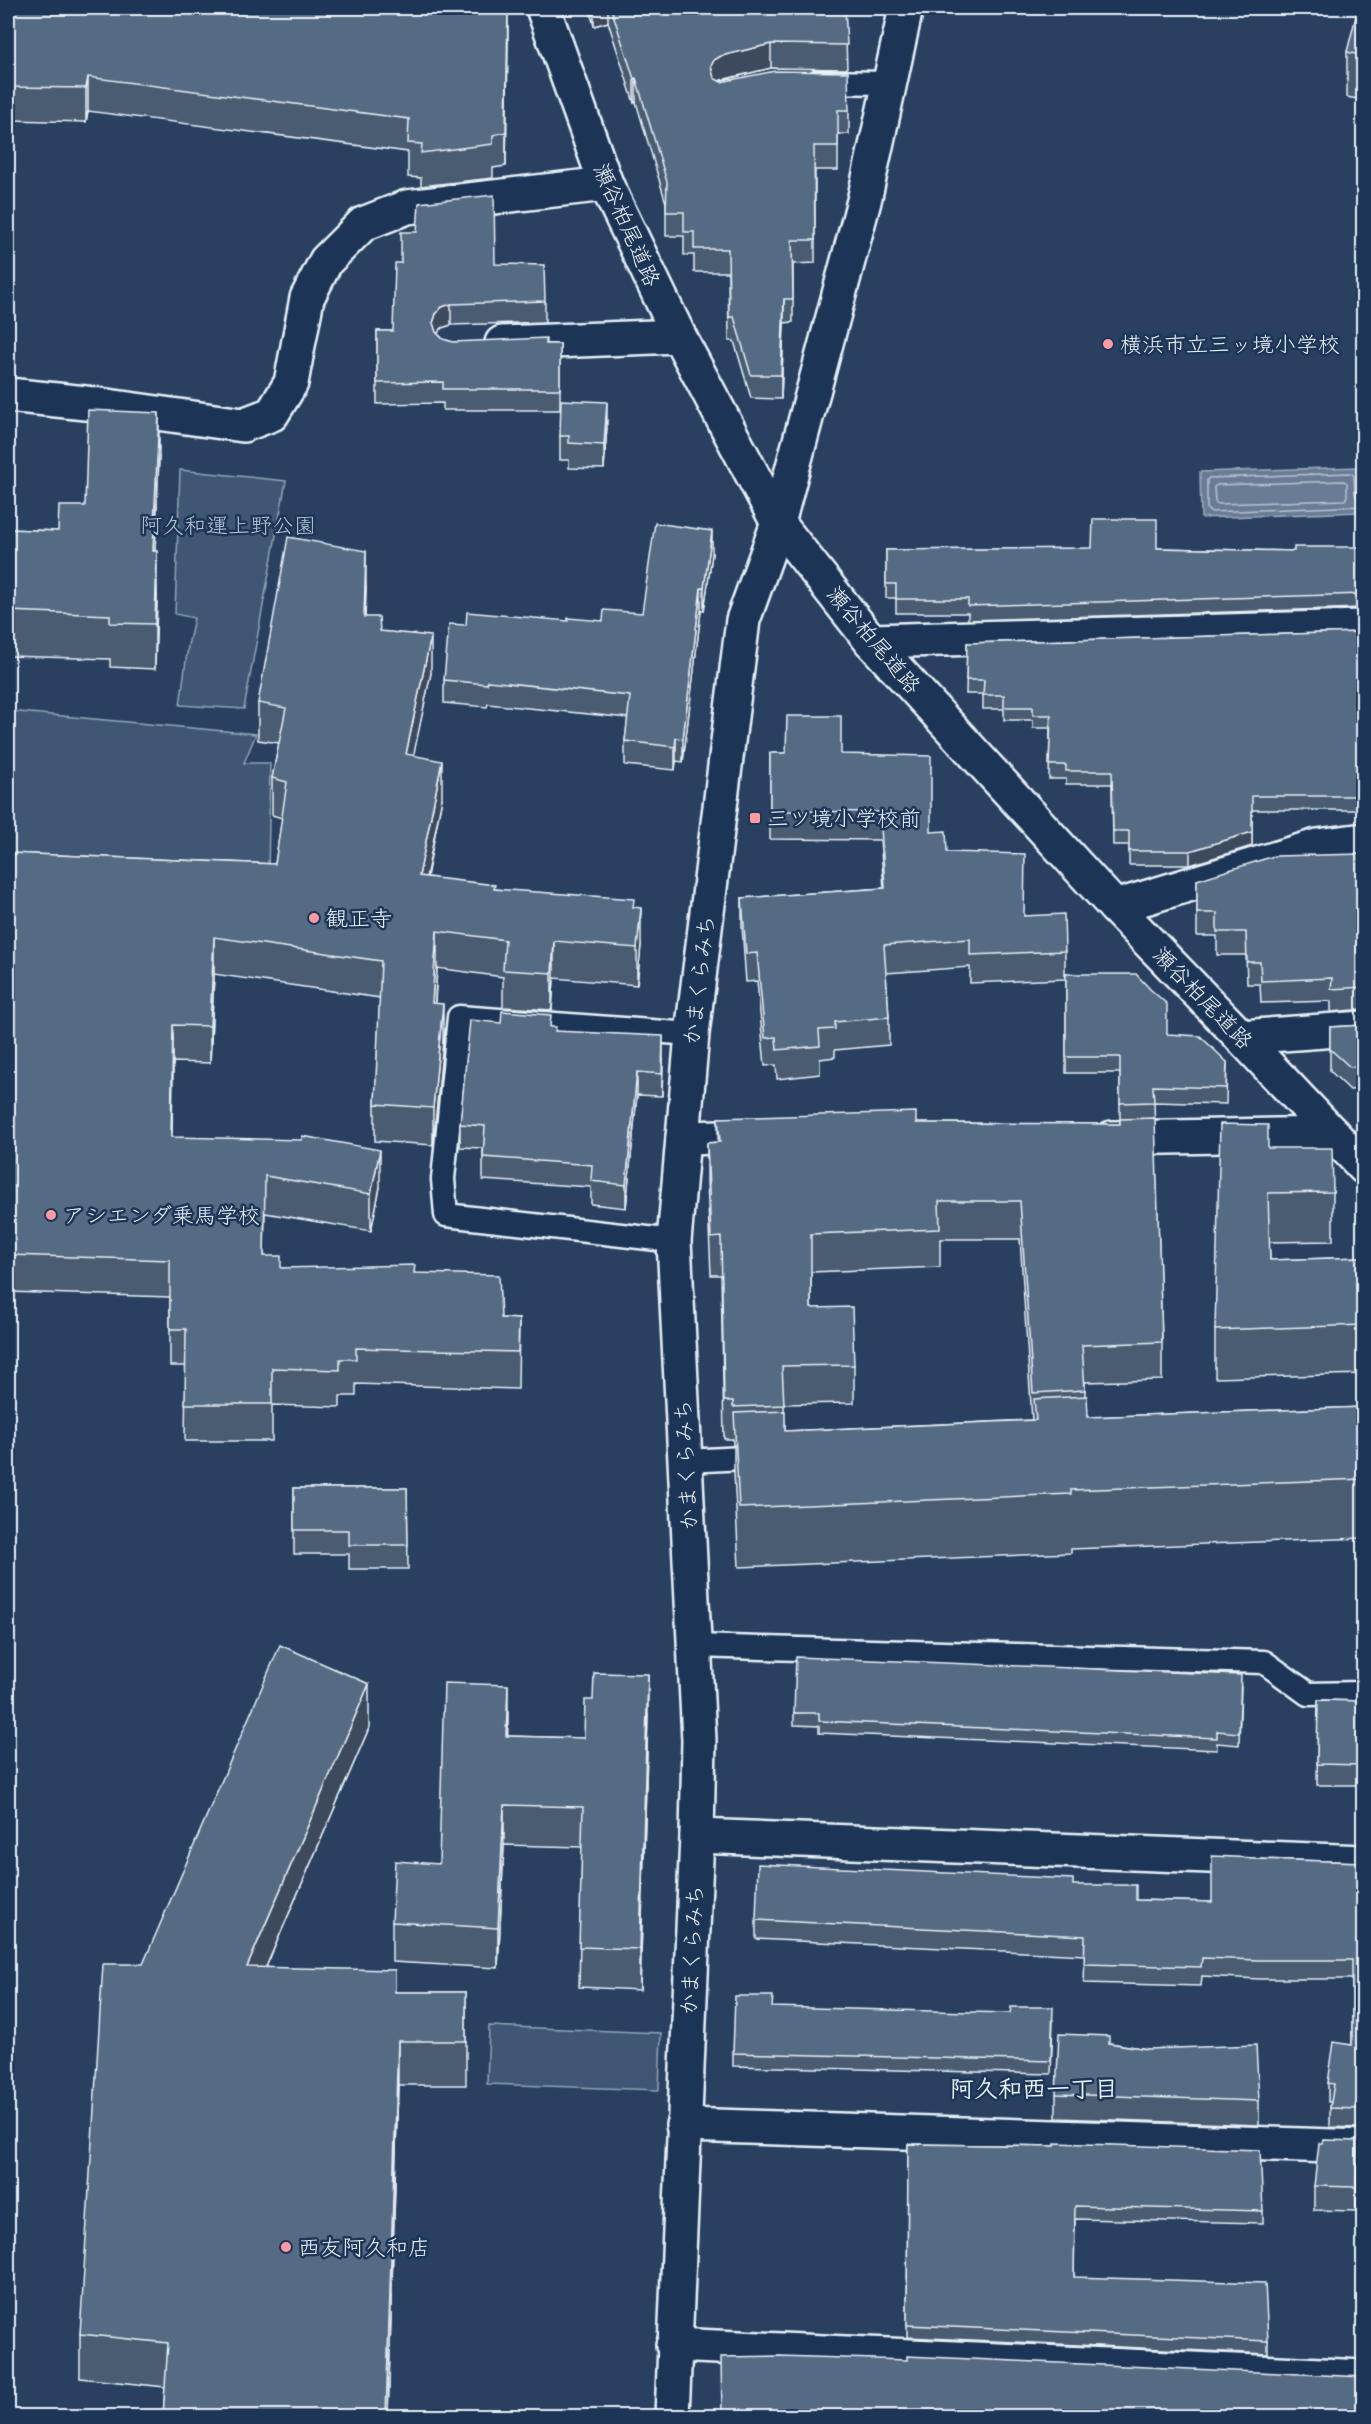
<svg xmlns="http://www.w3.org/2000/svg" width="1371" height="2424" font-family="Itim,'Klee One',sans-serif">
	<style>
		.green { fill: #415774; stroke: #94a4b6; stroke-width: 1.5 }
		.water { fill: #6b7c95; stroke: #9dabbd; stroke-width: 1.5 }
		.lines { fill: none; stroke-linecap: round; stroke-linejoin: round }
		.shore { stroke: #b6c2d0; stroke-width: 1.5 }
		.lane-casing { stroke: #e8f1f8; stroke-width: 27 }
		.street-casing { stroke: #e8f1f8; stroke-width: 38 }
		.secondary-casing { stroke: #e8f1f8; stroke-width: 38 }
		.lane { stroke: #1d3557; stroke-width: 22 }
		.street { stroke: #1d3557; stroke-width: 33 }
		.secondary { stroke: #1d3557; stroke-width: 33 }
		.wall { fill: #495b71; stroke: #e8f1f8; stroke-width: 1.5; fill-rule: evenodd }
		.shaded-wall { fill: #3c4a5c; stroke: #e8f1f8; stroke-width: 1.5 }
		.building { fill: #556a83; stroke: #e8f1f8; stroke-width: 1.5 }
		.poi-dot { fill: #ff9aa2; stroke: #1d3557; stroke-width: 2 }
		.labels { text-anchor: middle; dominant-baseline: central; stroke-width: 5; stroke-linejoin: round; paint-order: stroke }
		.street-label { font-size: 22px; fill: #e8f1f8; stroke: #1d3557 }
		.poi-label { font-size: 22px; fill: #e8f1f8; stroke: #1d3557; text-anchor: start }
		.park-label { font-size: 22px; fill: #b6c3d0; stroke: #1d3557 }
		.neighbourhood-label { font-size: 24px; font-weight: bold; fill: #e8f1f8; stroke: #1d3557 }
	</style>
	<rect width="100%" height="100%" fill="#294061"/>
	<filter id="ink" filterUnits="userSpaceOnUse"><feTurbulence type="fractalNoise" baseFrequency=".0167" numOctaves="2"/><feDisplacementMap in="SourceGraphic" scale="12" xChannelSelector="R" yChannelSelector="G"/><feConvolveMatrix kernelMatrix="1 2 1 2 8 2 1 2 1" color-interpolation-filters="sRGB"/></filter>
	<g filter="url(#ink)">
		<g class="green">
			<polygon points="180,470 286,481 244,709 180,705 188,646 194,618 175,614"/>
			<polygon points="8,711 256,734 244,763 270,763 268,876 8,868"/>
			<polygon points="489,2026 661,2033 659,2090 487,2084"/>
		</g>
		<polygon class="water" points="1359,467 1361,512 1201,518 1200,472"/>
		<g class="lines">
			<g class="shore">
				<polygon points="1344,481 1347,483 1347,496 1345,500 1218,504 1215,502 1214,487 1217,485"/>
				<polyline points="1364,500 1358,499 1355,494 1354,476 1351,473 1209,478 1207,480 1207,509 1210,512 1364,506"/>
			</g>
			<g class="lane-casing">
				<g id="lane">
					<polyline points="817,82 890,83"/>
					<polyline points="674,1241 446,1215 443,1179 459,1017 692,1034"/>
					<polyline points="686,1461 763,1457"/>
					<polyline points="695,1646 1264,1662 1308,1694 1364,1693"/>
				</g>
			</g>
			<g class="street-casing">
				<g id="street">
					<polyline points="502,343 679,336"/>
					<polyline points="8,395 86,403 243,425 272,414 291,383 307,298 326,261 363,224 407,207 606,184"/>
					<polyline points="778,523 864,201 906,8"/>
					<polyline points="871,641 1364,627"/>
					<polyline points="1115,907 1317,846 1364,840"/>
					<polyline points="1241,1037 1364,1028"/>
					<polyline points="683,1138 762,1136"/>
					<polyline points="1112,1138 1333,1134"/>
					<polyline points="697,1836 1364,1862"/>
					<polyline points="683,2125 1364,2147"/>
					<polyline points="673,2345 1364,2377"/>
				</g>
			</g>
			<g class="secondary-casing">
				<g id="secondary">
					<polyline points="543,8 606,184 679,336 778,523 871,641 1115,907 1241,1037 1364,1167"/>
					<polyline points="672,2416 697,1836 699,1740 674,1241 692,1034 743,620 778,523"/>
				</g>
			</g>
			<use href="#lane" class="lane"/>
			<use href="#street" class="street"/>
			<use href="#secondary" class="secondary"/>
		</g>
		<g class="wall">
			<polygon points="8,8 508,40 506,166 493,168 493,178 421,186 421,178 408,177 408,152 88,111 86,122 10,120 9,117 8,117"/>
			<polygon points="589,8 882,8 845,8 847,69 771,68 719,81 721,82 849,110 849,134 838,134 838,170 815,170 815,263 793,264 793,322 784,323 781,399 751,398 734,341 729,341 728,272 694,272 694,255 684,255 684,236 666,236 666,203 636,102 634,103 608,22 594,26"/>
			<polygon points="1364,8 1364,100 1347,97 1347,52"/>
			<polygon points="495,264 545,301 545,322 451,325 442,328 437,333 443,339 453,342 560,344 560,410 443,410 443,403 377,404 377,331 393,331"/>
			<polygon points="607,426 604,469 569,468 569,460 560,460 560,436"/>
			<polygon points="159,457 155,551 157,596 155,669 110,667 110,659 8,656 8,529 58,531 85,506"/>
			<polygon points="1364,547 1364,608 968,620 968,613 896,613 896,598 886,598 886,550 1157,548 1294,551"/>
			<polygon points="712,554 704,611 701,611 683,762 676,761 675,770 625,765 625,741 628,718 488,704 487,707 444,703 444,680 466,625 603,621 642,613"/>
			<polygon points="366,588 365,617 380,631 431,673 413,755 442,798 427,877 495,889 634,908 641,945 637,985 554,978 552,1010 503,1007 503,977 437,968 435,1003 443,1041 433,1145 375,1141 375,1104 380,998 214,974 210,1063 173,1062 172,1137 380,1187 371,1231 265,1213 264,1256 281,1268 415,1273 501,1318 519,1319 518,1389 356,1384 356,1396 340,1396 340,1407 272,1405 272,1441 185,1441 186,1366 170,1366 170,1297 8,1292 8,853 275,864 282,818 272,815 272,778 279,743 258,740 258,703"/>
			<polygon points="1364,632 1364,810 1252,810 1252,846 1190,865 1129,865 1129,845 1113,845 1112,784 1066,784 1066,779 1049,779 1050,728 1033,728 1033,720 1004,720 1004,709 983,709 983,694 966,694 967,643"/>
			<polygon points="770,753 841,754 931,832 947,852 1025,916 1065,951 1065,979 970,983 970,967 886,973 889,1017 889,1045 835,1050 835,1057 820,1059 820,1074 777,1079 776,1065 765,1066 757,981 746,982 742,926 742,898 884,888 880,840 770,839"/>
			<polygon points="1364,854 1364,1009 1331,1012 1331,1001 1261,1003 1260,984 1247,984 1246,955 1217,955 1217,936 1197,936 1197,880"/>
			<path d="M1066 974 1167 1034 1227 1062 1226 1104 1154 1102 1162 1342V1380L1085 1382V1396L1088 1417 1364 1407V1538L1071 1549V1553L739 1567 734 1472V1445H733V1439H724L721 1275H711L707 1181V1143L718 1142V1118L916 1123 1120 1124V1073H1066ZM940 1239H1020L1032 1420 785 1431 784 1404 854 1403V1365L811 1308V1272L940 1267Z"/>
			<polygon points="1364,1025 1364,1089 1350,1090 1330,1071 1330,1027"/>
			<polygon points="551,1027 556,1031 663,1059 662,1096 637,1095 626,1208 591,1204 591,1187 483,1180 483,1148 460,1147 460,1124"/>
			<polygon points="1268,1148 1333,1192 1333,1241 1269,1242 1270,1260 1364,1257 1364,1374 1215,1378 1215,1330"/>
			<polygon points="294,1488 407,1488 408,1569 349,1569 349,1554 294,1554"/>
			<polygon points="1241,1687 1239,1745 1217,1743 1217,1750 819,1733 819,1726 794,1725 794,1713"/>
			<polygon points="1318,1700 1364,1701 1364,1785 1317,1785"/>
			<polygon points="648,1715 640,1990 579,1987 582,1847 504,1845 498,1968 392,1962 392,1922 439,1864 508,1736 584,1738"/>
			<polygon points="369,1728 266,1967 395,1992 466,1992 466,2085 398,2085 388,2416 163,2416 165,2387 80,2378 80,2334 143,1964"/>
			<polygon points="1255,1859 1364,1862 1364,2115 1359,2115 1358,2128 1330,2127 1330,2108 1331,2102 1328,2102 1328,2083 1352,2045 1352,1979 1259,1979 1202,1976 1201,1986 1084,1983 1085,1955 756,1939 756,1920 1073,1885 1136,1900 1212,1902"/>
			<polygon points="1053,2020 1051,2074 733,2066 733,2053"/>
			<polygon points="1109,2043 1148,2049 1259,2101 1259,2125 1056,2118 1056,2094"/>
			<polygon points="908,2144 1055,2146 1263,2211 1263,2223 1075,2219 1074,2277 1268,2341 1268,2354 907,2337"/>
			<polygon points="1357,2166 1356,2211 1314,2210 1314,2186"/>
		</g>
		<g class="shaded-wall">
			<polygon points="508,8 508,40 506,166 506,132"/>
			<polygon points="594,8 608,8 608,22 594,26"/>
			<polygon points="771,44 771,68 721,80 714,84 711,66 714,60 721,56"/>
			<polygon points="88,77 88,111 86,122 86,88"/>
			<polygon points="636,78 636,102 634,103 634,79"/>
			<polygon points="784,299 784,323 781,399 781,375"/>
			<polygon points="451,304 451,325 442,328 436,335 433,323 436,314 442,307"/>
			<polygon points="607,402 607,426 604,469 604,445"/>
			<polygon points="159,413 159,457 153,596 153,551"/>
			<polygon points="712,531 712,554 704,611 704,588"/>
			<polygon points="157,551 157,596 155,669 155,624"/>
			<polygon points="366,551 366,588 364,654 364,617"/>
			<polygon points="701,588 701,611 683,762 683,739"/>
			<polygon points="431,636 431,673 406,791 406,754"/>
			<polygon points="676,738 676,761 675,770 675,747"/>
			<polygon points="442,761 442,798 419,913 419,876"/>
			<polygon points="1252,832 1252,846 1190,865 1190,851"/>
			<polygon points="641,908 641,945 637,985 637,948"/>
			<polygon points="437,931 437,968 432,1040 432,1003"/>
			<polygon points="214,937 214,974 210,1063 210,1026"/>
			<polygon points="554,941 554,978 552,1010 552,973"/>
			<polygon points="443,1004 443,1041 433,1145 433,1108"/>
			<polygon points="173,1025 173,1062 171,1174 171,1137"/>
			<polygon points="663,1036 663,1059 662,1096 662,1074"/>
			<polygon points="637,1072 637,1095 626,1208 626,1185"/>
			<polygon points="380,1150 380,1187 371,1231 371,1194"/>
			<polygon points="648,1674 648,1715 640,1990 640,1949"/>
			<polygon points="369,1684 369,1728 247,2011 247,1967"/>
			<polygon points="508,1685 508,1726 506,1777 506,1736"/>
			<polygon points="504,1805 504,1845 498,1968 498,1928"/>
			<polygon points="398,2041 398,2085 388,2416 386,2416"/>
			<polygon points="1357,2141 1357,2166 1356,2211 1356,2187"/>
		</g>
		<g class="building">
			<polygon points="8,8 508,8 506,132 493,135 493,144 421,153 422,144 408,143 409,119 88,77 86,88 10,87 9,83 8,83"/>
			<polygon points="611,8 845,8 847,45 771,44 721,56 714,60 711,66 714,78 721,82 775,71 848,72 849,110 838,110 838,146 814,146 815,240 792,240 793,299 784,299 781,375 751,375 734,317 729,317 728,249 694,249 694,232 684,232 684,212 666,212 667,182 636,78 634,79"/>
			<polygon points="1358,8 1364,8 1364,56 1347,52"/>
			<polygon points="494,195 495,264 544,265 545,301 451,304 442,307 436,314 433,323 436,332 443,339 453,342 546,338 546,344 560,344 560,389 443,389 443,382 377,383 377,331 393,331 395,263 401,263 401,232 417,232 419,203"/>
			<polygon points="561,400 607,402 604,445 569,443 569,436 560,436"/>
			<polygon points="88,410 159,413 153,551 157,551 155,624 110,623 110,615 8,611 8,529 58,531 59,506 85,506"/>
			<polygon points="1093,519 1157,519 1157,548 1294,551 1294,547 1364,547 1364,594 968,606 968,599 896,599 896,584 886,584 886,550 1092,548"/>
			<polygon points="655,523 712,531 704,588 701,588 683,739 676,738 675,747 625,741 630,696 488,681 487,684 444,680 449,624 466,625 467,612 568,621 568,618 603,621 604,610 642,613"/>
			<polygon points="288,537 366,551 364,617 379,617 380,631 431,636 406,754 442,761 419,876 495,885 494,889 634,899 633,907 641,908 637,948 554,941 552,973 503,970 505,940 437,931 432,1003 443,1004 433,1108 375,1104 381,961 214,937 210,1026 173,1025 171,1137 302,1140 302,1136 380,1150 371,1194 265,1176 264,1256 281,1256 281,1268 415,1265 414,1273 499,1275 501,1318 519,1319 518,1352 356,1348 356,1359 340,1359 340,1370 272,1368 272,1404 185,1404 186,1329 170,1329 170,1260 8,1255 8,853 275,864 287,782 272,778 286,708 258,703"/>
			<polygon points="1364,632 1364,796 1252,796 1252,832 1190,851 1129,851 1129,831 1113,831 1112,771 1066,771 1066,765 1049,765 1051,715 1033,715 1033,707 1004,707 1004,695 983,695 984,680 966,680 967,643"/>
			<polygon points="787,716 841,716 841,754 931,756 931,832 946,831 947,852 1025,854 1024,916 1064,914 1065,951 970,955 970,939 884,945 889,1017 835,1022 835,1029 819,1030 820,1046 777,1050 776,1037 765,1038 757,953 746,954 742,898 885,888 880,812 770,811 770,753 786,753"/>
			<polygon points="1364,854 1364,987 1331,989 1332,978 1261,981 1260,962 1247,962 1246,932 1217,932 1217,913 1197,913 1197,880 1274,856"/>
			<polygon points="1066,974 1136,974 1150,989 1167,1004 1167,1034 1200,1036 1227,1062 1226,1088 1153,1086 1154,1102 1120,1103 1120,1057 1066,1057"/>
			<polygon points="502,1011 551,1015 550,1027 556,1027 555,1031 663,1036 662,1074 637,1072 626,1185 591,1181 592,1165 483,1157 485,1126 460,1124 470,1020 501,1023"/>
			<polygon points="1364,1025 1364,1067 1350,1067 1330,1049 1330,1027"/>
			<polygon points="916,1112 916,1123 1120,1124 1120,1119 1155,1118 1162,1342 1082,1345 1085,1390 1033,1393 1020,1201 939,1201 940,1229 811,1234 811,1308 852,1307 854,1365 782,1366 784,1405 733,1407 733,1401 724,1401 721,1237 711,1238 707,1143 720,1142 718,1118"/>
			<polygon points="1220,1124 1268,1125 1268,1148 1332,1148 1333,1192 1268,1193 1270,1260 1364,1257 1364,1325 1215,1330"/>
			<polygon points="1087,1396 1088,1417 1364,1407 1364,1479 1071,1490 1071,1494 739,1508 734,1413 785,1411 785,1431 1036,1420 1034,1399"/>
			<polygon points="294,1488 407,1488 408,1545 349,1545 349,1530 294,1530"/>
			<polygon points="280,1645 369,1684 247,1967 395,1970 395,1992 466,1992 466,2041 398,2041 386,2416 163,2416 168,2343 80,2334 103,1964 143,1964"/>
			<polygon points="796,1657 1241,1675 1239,1733 1217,1731 1217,1738 819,1721 819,1713 794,1713"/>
			<polygon points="594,1673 648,1674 640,1949 579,1947 583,1807 504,1805 498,1928 392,1922 395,1861 439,1864 444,1683 508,1685 506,1736 584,1738 585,1700 593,1700"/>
			<polygon points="1318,1700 1364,1701 1364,1765 1317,1764"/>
			<polygon points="1212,1856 1255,1858 1255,1859 1364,1862 1364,2096 1359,2096 1358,2109 1330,2108 1334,2084 1328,2083 1334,2042 1352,2045 1352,1960 1259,1960 1202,1958 1201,1967 1084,1964 1085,1936 756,1920 758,1864 1073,1879 1073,1885 1136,1885 1136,1900 1212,1902"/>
			<polygon points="735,1996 773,1996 772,2007 1010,2013 1011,2007 1053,2007 1051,2061 733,2053"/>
			<polygon points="1059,2034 1109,2036 1109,2043 1148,2049 1256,2045 1259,2101 1056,2094"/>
			<polygon points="1324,2140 1357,2141 1356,2187 1314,2186 1319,2143 1323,2143"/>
			<polygon points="1055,2143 1260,2150 1263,2211 1075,2206 1074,2277 1265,2283 1268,2341 907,2325 908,2144 1055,2146"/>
			<polygon points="779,2356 907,2360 907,2356 1364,2377 1364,2416 722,2416 721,2357"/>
		</g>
	</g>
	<g class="poi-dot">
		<circle cx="1108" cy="344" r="6"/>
		<rect x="749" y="812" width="12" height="12" rx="3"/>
		<circle cx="314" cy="918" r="6"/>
		<circle cx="51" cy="1215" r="6"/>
		<circle cx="286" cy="2247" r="6"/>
	</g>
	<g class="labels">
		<g class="street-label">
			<text transform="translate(627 225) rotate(66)">瀬谷柏尾道路</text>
			<text transform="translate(874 640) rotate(50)">瀬谷柏尾道路</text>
			<text transform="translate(699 980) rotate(-83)">かまくらみち</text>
			<text transform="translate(1203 998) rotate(46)">瀬谷柏尾道路</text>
			<text transform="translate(686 1465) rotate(-93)">かまくらみち</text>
			<text transform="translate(692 1950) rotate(-87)">かまくらみち</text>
		</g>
		<g class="poi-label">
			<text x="1120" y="344">横浜市立三ッ境小学校</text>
			<text x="767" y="818">三ツ境小学校前</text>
			<text x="326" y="918">観正寺</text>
			<text x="63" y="1215">アシエンダ乗馬学校</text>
			<text x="298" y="2247">西友阿久和店</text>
		</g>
		<g class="park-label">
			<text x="228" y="525">阿久和運上野公園</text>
		</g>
		<g class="neighbourhood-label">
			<text x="1034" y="2088">阿久和西一丁目</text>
		</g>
	</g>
	<rect width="1371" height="2424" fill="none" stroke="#1d3557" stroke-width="30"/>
	<rect x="15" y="15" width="1341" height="2394" fill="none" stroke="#e8f1f8" stroke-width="2" filter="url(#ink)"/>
</svg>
